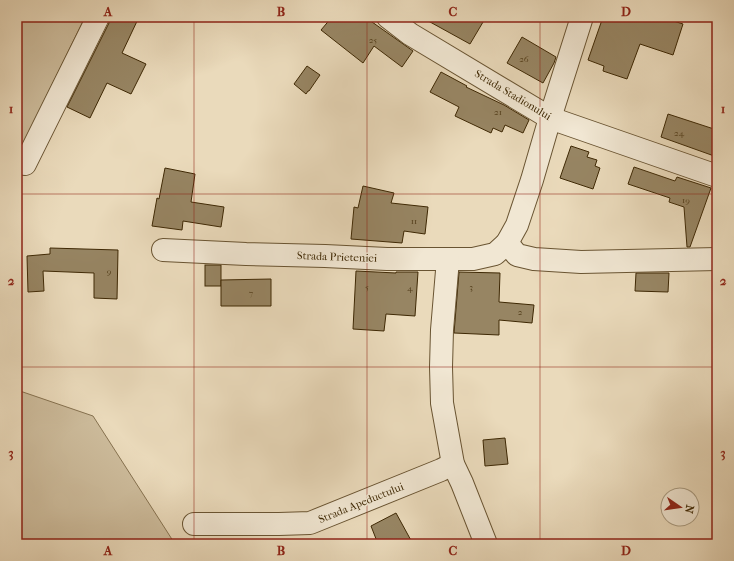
<svg xmlns="http://www.w3.org/2000/svg" width="734" height="561" font-family="'IM FELL French Canon',serif">
	<style>
		.green { fill: #cdbc9c; stroke: #867250 }
		.building { fill: #978563; stroke: #3e2804 }
		.lines { fill: none; stroke-linecap: round; stroke-linejoin: round }
		.street-casing { stroke: #695432; stroke-width: 24 }
		.street { stroke: #f1e7d3; stroke-width: 22 }
		.grid { fill: none; stroke: #8f2418; stroke-width: 1; stroke-opacity: 0.55 }
		.labels { text-anchor: middle; dominant-baseline: central; stroke-width: 3; stroke-linejoin: round; paint-order: stroke }
		.number-label { font-size: 9px; fill: #543f1c }
		.street-label { font-size: 11px; fill: #3e2804; stroke: #f1e7d3 }
		.neatline { fill: none; stroke: #8f2418; stroke-width: 1.5 }
		.grid-label { font-size: 13px; text-anchor: middle; font-weight: bold; fill: #8f2418 }
	</style>
	<rect width="100%" height="100%" fill="#eadabb"/>
	<filter id="stains"><feTurbulence type="fractalNoise" baseFrequency=".005" numOctaves="4"/><feColorMatrix values="0 0 0 0 .2 0 0 0 0 .09 0 0 0 0 .02 0 0 0 .5 -.17"/></filter>
	<radialGradient id="worn" r=".72"><stop offset=".6" stop-color="#630" stop-opacity="0"/><stop offset="1" stop-color="#630" stop-opacity=".3"/></radialGradient>
	<g class="green">
		<polygon points="17,17 85,17 17,157"/>
		<polygon points="17,390 93,416 175,544 17,544"/>
	</g>
	<g class="building">
		<polygon points="110,17 139,17 122,53 146,64 131,94 107,83 90,118 67,107 109,23"/>
		<polygon points="332,17 365,17 413,51 402,67 374,46 363,63 321,30"/>
		<polygon points="421,17 486,17 470,44"/>
		<polygon points="603,17 661,17 683,24 673,55 640,44 627,79 603,71 604,66 588,60"/>
		<polygon points="522,37 556,57 554,63 543,83 507,63"/>
		<polygon points="307,66 320,75 309,91 308,91 306,94 294,84"/>
		<polygon points="441,72 467,86 466,87 504,105 529,120 523,133 505,125 502,132 493,128 491,133 455,116 459,107 430,92"/>
		<polygon points="668,114 717,130 717,157 661,137"/>
		<polygon points="571,146 589,152 587,157 597,160 595,166 600,168 593,189 560,178"/>
		<polygon points="634,167 675,181 677,177 711,188 690,247 687,247 684,207 669,202 670,198 628,184"/>
		<polygon points="165,168 195,174 191,202 224,207 221,227 183,221 182,230 152,226 157,198 159,199"/>
		<polygon points="363,186 394,193 391,203 428,207 425,234 404,231 402,243 351,239 354,207 358,208"/>
		<polygon points="50,248 118,250 117,299 94,298 94,273 43,271 44,291 28,292 27,256 50,254"/>
		<rect x="205" y="265" width="16" height="21"/>
		<polygon points="356,271 396,273 396,272 418,272 415,316 386,314 384,331 353,329"/>
		<polygon points="459,272 500,273 499,302 534,305 532,323 499,320 499,335 454,333"/>
		<polygon points="636,273 669,273 668,292 635,291"/>
		<polygon points="271,279 271,306 221,306 221,280"/>
		<polygon points="505,438 508,464 485,466 483,440"/>
		<polygon points="396,513 413,544 378,544 371,526"/>
	</g>
	<g class="lines">
		<g class="street-casing">
			<g id="street">
				<polyline points="388,17 410,34 550,118 717,176"/>
				<polyline points="25,164 98,17"/>
				<polyline points="507,243 517,255 534,259 581,262 717,259"/>
				<polyline points="163,250 246,254 325,256 387,259 473,259 495,254 507,243 517,225 532,180 550,118 582,17"/>
				<polyline points="448,259 442,330 441,367 442,403 453,464 462,483 486,544"/>
				<polyline points="194,524 279,524 310,523 441,470 453,464"/>
			</g>
		</g>
		<use href="#street" class="street"/>
	</g>
	<path class="grid" d="M194 17V544M367 17V544M540 17V544M17 194H717M17 367H717"/>
	<g class="labels">
		<g class="number-label">
			<text x="373" y="40">25</text>
			<text x="524" y="59">26</text>
			<text x="498" y="112">21</text>
			<text x="679" y="133">24</text>
			<text x="686" y="200">19</text>
			<text x="414" y="221">11</text>
			<text x="109" y="271">9</text>
			<text x="367" y="287">5</text>
			<text x="471" y="287">3</text>
			<text x="410" y="288">4</text>
			<text x="251" y="293">7</text>
			<text x="520" y="312">2</text>
		</g>
		<g class="street-label">
			<text transform="translate(513 95) rotate(31)">Strada Stadionului</text>
			<text transform="translate(337 257) rotate(2)">Strada Prieteniei</text>
			<text transform="translate(361 503) rotate(-22)">Strada Apeductului</text>
		</g>
	</g>
	<rect width="734" height="561" fill="none" stroke="#eadabb" stroke-width="44"/>
	<g transform="translate(680 507) rotate(103)"><circle r="19" fill="#f1e7d3" stroke="#a99b80"/>
	<path d="M0-3L7 15L0 10L-7 15Z" fill="#8f2418"/>
	<text y="-6" font-size="11" font-weight="bold" text-anchor="middle" fill="#3e2804">N</text>
	</g>
	<rect x="22" y="22" width="690" height="517" class="neatline"/>
	<g class="grid-label">
		<text x="108" y="16">A</text>
		<text x="281" y="16">B</text>
		<text x="453" y="16">C</text>
		<text x="626" y="16">D</text>
		<text x="11" y="113">1</text>
		<text x="723" y="113">1</text>
		<text x="11" y="285">2</text>
		<text x="723" y="285">2</text>
		<text x="11" y="457">3</text>
		<text x="723" y="457">3</text>
		<text x="108" y="555">A</text>
		<text x="281" y="555">B</text>
		<text x="453" y="555">C</text>
		<text x="626" y="555">D</text>
	</g>
	<rect width="100%" height="100%" filter="url(#stains)"/>
	<rect width="100%" height="100%" fill="url(#worn)"/>
</svg>
